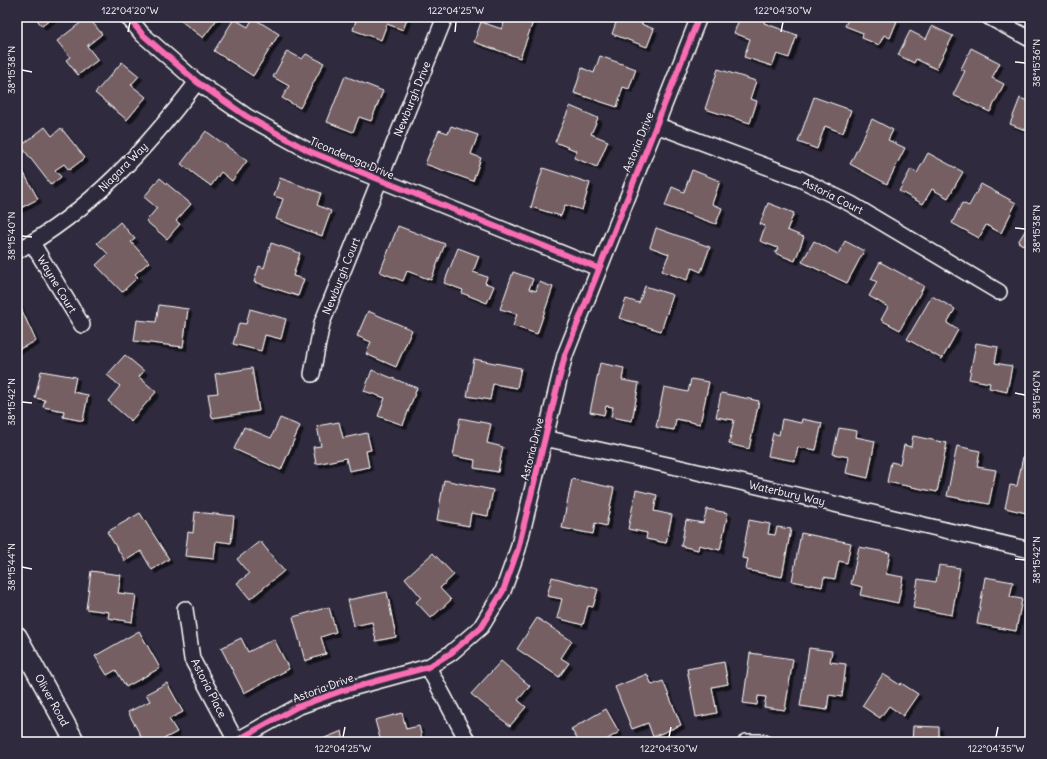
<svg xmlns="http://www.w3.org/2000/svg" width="1047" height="759" font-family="Delius,sans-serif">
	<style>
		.building { fill: #755e64; stroke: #fff; filter: url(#shadow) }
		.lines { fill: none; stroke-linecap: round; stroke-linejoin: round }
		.minor-casing { stroke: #fff; stroke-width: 18 }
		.tertiary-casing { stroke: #fff; stroke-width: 22 }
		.minor { stroke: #2f2a3d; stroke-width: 15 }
		.tertiary { stroke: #2f2a3d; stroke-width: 19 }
		.cycleway-casing { stroke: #2f2a3d; stroke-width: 8 }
		.cycleway { stroke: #f96db3; stroke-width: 6 }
		.ticks { fill: none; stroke: #fff; stroke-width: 1.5 }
		.labels { text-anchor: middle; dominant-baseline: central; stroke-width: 3.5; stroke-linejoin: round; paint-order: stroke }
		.street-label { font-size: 11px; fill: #fff; stroke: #2f2a3d }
		.neatline { fill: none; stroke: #fff; stroke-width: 1.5 }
		.ticks-label { font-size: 10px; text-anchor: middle; fill: #fff }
	</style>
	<defs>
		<filter id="shadow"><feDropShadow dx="3.5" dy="3.5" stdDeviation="0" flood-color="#0009"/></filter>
	</defs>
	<rect width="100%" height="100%" fill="#2f2a3d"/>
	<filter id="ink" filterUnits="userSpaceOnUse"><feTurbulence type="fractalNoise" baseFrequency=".025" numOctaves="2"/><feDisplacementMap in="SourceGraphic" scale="8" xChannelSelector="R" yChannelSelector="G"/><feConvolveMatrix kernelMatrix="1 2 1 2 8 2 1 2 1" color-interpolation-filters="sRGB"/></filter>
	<g filter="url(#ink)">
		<g class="building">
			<polygon points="35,17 54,17 42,26"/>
			<polygon points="88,17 102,34 87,46 98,60 78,75 66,60 70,57 57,41"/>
			<polygon points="184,17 217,17 218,18 203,38 181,21"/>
			<polygon points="357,17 408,17 403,30 387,24 381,40 353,30"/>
			<polygon points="506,17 518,17 533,22 520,58 474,42 481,22 502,29"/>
			<polygon points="618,17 643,17 641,24 654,29 647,47 612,34"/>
			<polygon points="740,17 766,17 764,23 797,35 789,58 777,54 772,66 744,57 750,39 734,33"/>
			<polygon points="849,17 887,17 897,21 890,38 884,35 879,45 862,38 863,33 845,26"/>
			<polygon points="253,18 279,34 253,76 214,51 234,19 248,27"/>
			<polygon points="932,26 953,36 936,69 916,59 914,63 898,55 910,31 926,39"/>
			<polygon points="971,48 1000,63 992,78 1004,84 990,112 953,95 965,71 961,69"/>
			<polygon points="287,51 302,59 306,54 324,63 300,108 282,98 289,86 273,77"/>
			<polygon points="600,56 636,69 629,89 623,87 617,107 574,93 582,68 594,73"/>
			<polygon points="122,62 139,76 131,85 146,97 127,120 95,93"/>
			<polygon points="718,69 756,81 750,99 757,101 750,123 705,109"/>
			<polygon points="345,76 383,91 371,121 359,117 353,132 327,122"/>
			<polygon points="814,97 851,110 843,133 825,126 817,149 798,142"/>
			<polygon points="1020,98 1030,102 1030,132 1010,124"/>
			<polygon points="570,106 598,118 591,134 608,141 597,167 574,158 577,151 555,142"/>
			<polygon points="872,119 893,130 888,140 905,148 887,184 850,164"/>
			<polygon points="451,126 478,135 471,154 481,158 473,181 425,164 439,130 448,133"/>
			<polygon points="45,127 52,136 61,128 85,158 69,170 64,164 55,170 61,177 51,185 21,146"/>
			<polygon points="206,131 247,161 232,181 221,172 211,186 181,164"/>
			<polygon points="928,153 963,172 948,198 932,189 923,204 899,191 911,169 917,173"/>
			<polygon points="20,166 38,199 17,210 17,168"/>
			<polygon points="543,168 590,183 582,210 565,205 561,216 531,207"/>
			<polygon points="692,170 720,181 712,204 722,208 716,224 665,206 672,187 684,192"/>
			<polygon points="160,178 191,204 176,221 180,224 167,239 146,221 157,208 144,197"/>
			<polygon points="280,178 321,193 317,205 331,211 322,236 276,219 283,199 274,196"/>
			<polygon points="981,184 1016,203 1001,233 986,225 979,238 952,223 962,203 969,206"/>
			<polygon points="768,203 794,213 787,230 804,237 795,261 775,253 778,248 760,241 765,226 760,224"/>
			<polygon points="120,222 135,239 131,242 149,262 135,274 138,277 122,292 96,265 108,254 97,243"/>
			<polygon points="1030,223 1030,249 1018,242"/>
			<polygon points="398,226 445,244 431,280 407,271 403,281 380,272"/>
			<polygon points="656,228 710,247 701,272 692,268 687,280 662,271 669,254 650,247"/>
			<polygon points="814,241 838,254 845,241 864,251 847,283 802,262"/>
			<polygon points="271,243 300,253 293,276 304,279 298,296 254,282 259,266 264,268"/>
			<polygon points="458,248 479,256 473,272 487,277 485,283 494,286 487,303 462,293 463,290 444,283"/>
			<polygon points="880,262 924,286 900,330 881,320 888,307 869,296 877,282 871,279"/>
			<polygon points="513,272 533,279 529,289 536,291 539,282 553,287 537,334 513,326 517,314 500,309"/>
			<polygon points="645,286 673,295 661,331 619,318 626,299 639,303"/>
			<polygon points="932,296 955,309 947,323 958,330 942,359 907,339"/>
			<polygon points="18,302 36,341 17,350 17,303"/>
			<polygon points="159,305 188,309 183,347 134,341 137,320 156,322"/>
			<polygon points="250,309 286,319 281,339 265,335 261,351 233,344 239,323 246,324"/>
			<polygon points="368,311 412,330 396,367 366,354 371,342 357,336"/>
			<polygon points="1030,335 1030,344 1026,339"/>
			<polygon points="976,343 998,347 995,363 1012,366 1007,392 989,388 990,383 969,379"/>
			<polygon points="125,355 144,371 139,377 156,392 131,421 108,401 120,386 107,375"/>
			<polygon points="474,359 521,368 517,388 493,384 490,400 467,396"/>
			<polygon points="1030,359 1030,367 1026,363"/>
			<polygon points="600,363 624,368 622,380 639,383 632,421 611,417 613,407 606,406 604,415 590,412"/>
			<polygon points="252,368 259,411 212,418 208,394 218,393 215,374"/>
			<polygon points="372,370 417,388 403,425 378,416 385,398 364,391"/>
			<polygon points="41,371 76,377 73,392 88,395 83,421 63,417 64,411 43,407 45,400 35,398"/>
			<polygon points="691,379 709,382 700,424 676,419 674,430 656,427 664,387 688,392"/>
			<polygon points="721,393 759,401 749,449 729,444 734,420 716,417"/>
			<polygon points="280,418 300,426 281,470 234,449 244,427 271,438"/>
			<polygon points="460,418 491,424 487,443 503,447 498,472 474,468 475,460 453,456"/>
			<polygon points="782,419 801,423 802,419 822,423 816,450 798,447 795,461 768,456 773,433 779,435"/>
			<polygon points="339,422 343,438 367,433 371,450 366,451 369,467 349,471 346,458 316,464 313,447 321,446 317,426"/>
			<polygon points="839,428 857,431 856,437 875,441 868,478 846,473 849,457 833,454"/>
			<polygon points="913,436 947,443 937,492 887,482 891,462 900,464 904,445 911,447"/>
			<polygon points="957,446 980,451 977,467 996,470 989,504 947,496"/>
			<polygon points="1024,452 1030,453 1030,514 1005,508 1010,485 1017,486"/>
			<polygon points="572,479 614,488 606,526 595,523 593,534 562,528"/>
			<polygon points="444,480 493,490 488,516 471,513 469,526 437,520"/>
			<polygon points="636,490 657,495 654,511 672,515 666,543 646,539 647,533 628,529"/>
			<polygon points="707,509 728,513 720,550 699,545 698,550 681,546 686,520 703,523"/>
			<polygon points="195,512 234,516 231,543 216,541 214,559 185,556 188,532 193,533"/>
			<polygon points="140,513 169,559 152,570 141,551 125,561 107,532"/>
			<polygon points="749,520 770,524 768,534 775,535 777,527 791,529 782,577 746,570 748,559 742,558"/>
			<polygon points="801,533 851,543 847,563 839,561 835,579 824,577 822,587 792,581"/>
			<polygon points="260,541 284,571 250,599 237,583 249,574 237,559"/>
			<polygon points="859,547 890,553 886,574 903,577 898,603 860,595 862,587 851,584"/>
			<polygon points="433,553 454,575 440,588 451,600 431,618 416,602 421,597 405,578"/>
			<polygon points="939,565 960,568 952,615 913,608 918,579 936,582"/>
			<polygon points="91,571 121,575 118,593 136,595 132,622 108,618 109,612 86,609"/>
			<polygon points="552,577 598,589 593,607 588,606 583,625 557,618 562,599 547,596"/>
			<polygon points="985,577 1013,582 1010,597 1022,599 1016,631 977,624"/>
			<polygon points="387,592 396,637 376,641 372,622 354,626 348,600"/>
			<polygon points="329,607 336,632 321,637 326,654 305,661 293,617"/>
			<polygon points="1030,611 1030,636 1025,635"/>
			<polygon points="537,618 572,641 561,658 569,663 559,677 517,649"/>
			<polygon points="139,631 160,668 126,687 116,670 107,675 95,656"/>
			<polygon points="241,638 248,652 274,639 289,669 244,693 221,648"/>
			<polygon points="809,648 832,651 830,662 846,664 842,697 829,695 827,710 800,706"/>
			<polygon points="750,653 793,659 785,710 764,707 766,697 758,696 757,705 743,703"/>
			<polygon points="501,661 530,686 518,700 526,707 510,726 471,694"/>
			<polygon points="724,662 728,684 712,687 717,713 696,717 687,669"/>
			<polygon points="647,674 652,685 663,681 681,725 653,737 648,723 632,729 615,687"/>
			<polygon points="883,674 900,685 901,683 918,694 903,716 889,706 880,718 862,706"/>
			<polygon points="167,683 183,712 169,719 177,732 158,742 144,742 128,712 150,701 146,694"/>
			<polygon points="606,709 619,732 603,742 579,742 571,729"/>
			<polygon points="402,713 406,729 419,726 423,742 381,742 375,720"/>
			<polygon points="913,726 939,727 939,742 912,742"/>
			<polygon points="342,731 344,742 315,742"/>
			<polygon points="1030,733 1030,742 1023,742"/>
		</g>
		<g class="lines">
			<g class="minor-casing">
				<g id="minor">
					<polyline points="128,17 142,34 197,82 246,116 309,151 598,268"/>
					<polyline points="989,17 1030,39"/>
					<polyline points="656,125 800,179 851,204 999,292"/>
					<polyline points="32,243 82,325"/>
					<path d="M17 251C90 211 147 148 197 82"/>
					<polyline points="312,374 322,323 445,17"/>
					<polyline points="544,438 668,465 1030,550"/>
					<polyline points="185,609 192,659 236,741"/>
					<polyline points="428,667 468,742"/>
					<polyline points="234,742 297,707 344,690 428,667 451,653 481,627 503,591 518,549 565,355 699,17"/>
					<polyline points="746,742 763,742"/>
				</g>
			</g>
			<g class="tertiary-casing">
				<polyline id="tertiary" points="17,636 75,742"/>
			</g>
			<use href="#minor" class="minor"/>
			<use href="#tertiary" class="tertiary"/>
			<g class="cycleway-casing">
				<g id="cycleway">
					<polyline points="128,17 142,34 197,82 246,116 309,151 598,268"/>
					<polyline points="234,742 297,707 344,690 428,667 451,653 481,627 503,591 518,549 565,355 699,17"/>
				</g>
			</g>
			<use href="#cycleway" class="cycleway"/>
		</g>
	</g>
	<path class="ticks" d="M128 32 130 22M455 32 456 22M781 32 783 22M1015 62 1025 63M22 70 32 72M1015 228 1025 229M22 236 32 237M1015 393 1025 395M22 402 32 403M1015 559 1025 560M22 567 32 569M343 737 345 727M669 737 671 727M996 737 998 727"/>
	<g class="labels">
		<g class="street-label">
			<text transform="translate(412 99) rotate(-68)">Newburgh Drive</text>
			<text transform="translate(638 142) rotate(-68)">Astoria Drive</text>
			<text transform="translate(352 158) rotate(23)">Ticonderoga Drive</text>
			<text transform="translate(123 167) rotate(-45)">Niagara Way</text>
			<text transform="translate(833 196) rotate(27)">Astoria Court</text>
			<text transform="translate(341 276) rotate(-68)">Newburgh Court</text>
			<text transform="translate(57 284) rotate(59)">Wayne Court</text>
			<text transform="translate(532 449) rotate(-76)">Astoria Drive</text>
			<text transform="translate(787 493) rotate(13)">Waterbury Way</text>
			<text transform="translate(209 688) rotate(63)">Astoria Place</text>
			<text transform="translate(323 688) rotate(-20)">Astoria Drive</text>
			<text transform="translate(52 700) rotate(61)">Oliver Road</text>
		</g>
	</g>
	<rect width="1047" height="759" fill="none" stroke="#2f2a3d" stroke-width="44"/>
	<rect x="22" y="22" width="1003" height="715" class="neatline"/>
	<g class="ticks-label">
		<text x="130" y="14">122°04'20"W</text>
		<text x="456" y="14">122°04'25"W</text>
		<text x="783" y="14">122°04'30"W</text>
		<text transform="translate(1036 63) rotate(-90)" y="4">38°15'36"N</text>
		<text transform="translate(11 70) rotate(-90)" y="4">38°15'38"N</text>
		<text transform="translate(1036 229) rotate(-90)" y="4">38°15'38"N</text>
		<text transform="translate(11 236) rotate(-90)" y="4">38°15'40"N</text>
		<text transform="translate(1036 395) rotate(-90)" y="4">38°15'40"N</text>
		<text transform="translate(11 402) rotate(-90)" y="4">38°15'42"N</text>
		<text transform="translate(1036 560) rotate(-90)" y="4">38°15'42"N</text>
		<text transform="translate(11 567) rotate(-90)" y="4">38°15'44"N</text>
		<text x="343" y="752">122°04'25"W</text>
		<text x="669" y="752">122°04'30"W</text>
		<text x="996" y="752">122°04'35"W</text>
	</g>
</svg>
